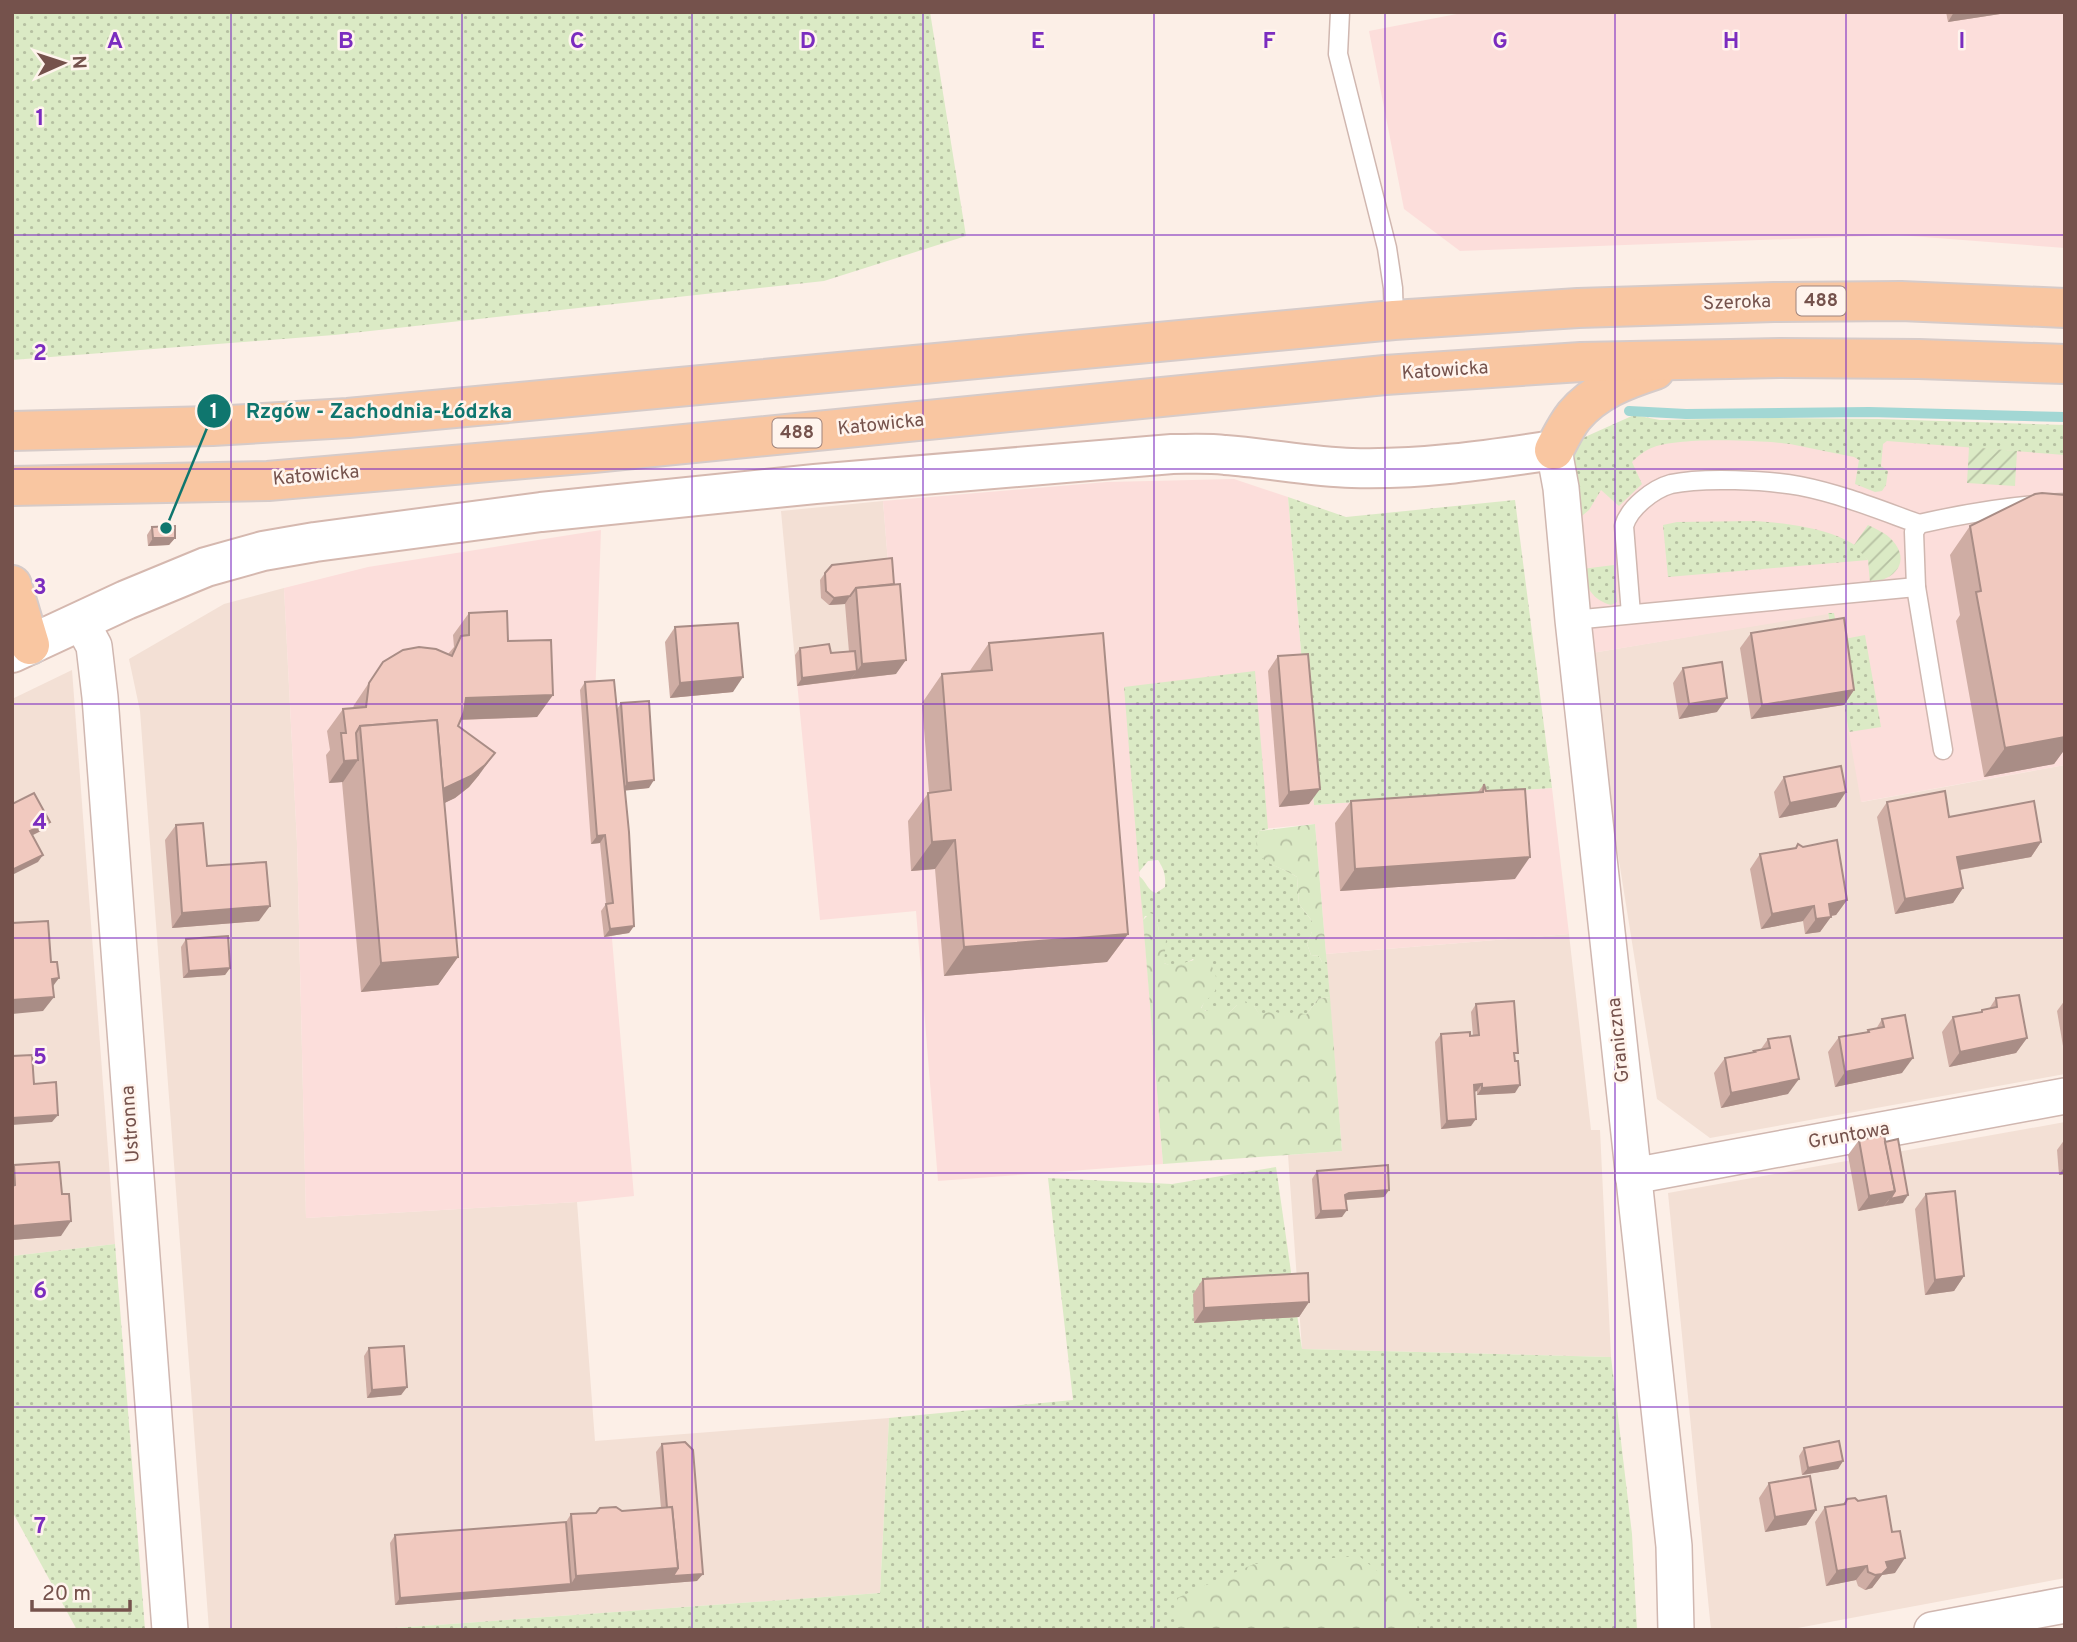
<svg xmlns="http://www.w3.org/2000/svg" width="2077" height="1642" font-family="Overpass,sans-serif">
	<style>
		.residential { fill: #f3e0d5 }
		.commercial { fill: #fcdedb }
		.grass { fill: url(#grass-dots) }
		.forest { fill: url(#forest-crowns) }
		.garden { fill: url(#garden-furrows) }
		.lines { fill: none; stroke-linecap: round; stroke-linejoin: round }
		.stream { stroke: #a2d7d4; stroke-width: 10 }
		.lane-casing { stroke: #d0b7b0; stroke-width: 21 }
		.street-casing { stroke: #d0b7b0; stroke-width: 38 }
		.secondary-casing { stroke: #d5b8af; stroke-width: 42 }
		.primary-casing { stroke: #d6cbc9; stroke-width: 42 }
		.lane { stroke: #fff; stroke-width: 18 }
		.street { stroke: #fff; stroke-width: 35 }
		.secondary { stroke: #fff; stroke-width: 38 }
		.primary { stroke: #f9c6a1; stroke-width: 38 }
		.wall { fill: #cfada4 }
		.shaded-wall { fill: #a98d86 }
		.building { fill: #f1c9bf; stroke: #a98d86; stroke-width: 2 }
		.grid { fill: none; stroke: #7b2cbf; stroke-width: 2; stroke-opacity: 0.55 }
		.labels { text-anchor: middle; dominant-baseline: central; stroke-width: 5; stroke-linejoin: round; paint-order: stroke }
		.shield { fill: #fff4ed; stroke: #9e837c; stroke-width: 2 }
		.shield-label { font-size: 18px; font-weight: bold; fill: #75524c }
		.street-label { font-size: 19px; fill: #75524c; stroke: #fff4ed }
		.grid-label { font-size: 23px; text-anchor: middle; font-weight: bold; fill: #7b2cbf; stroke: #fff4ed; stroke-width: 5; stroke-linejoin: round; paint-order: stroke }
		.leader { fill: none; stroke: #0f766e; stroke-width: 2.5 }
		.callout-dot { fill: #0f766e; stroke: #fff4ed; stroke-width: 2.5 }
		.mark-label { font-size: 21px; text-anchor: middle; font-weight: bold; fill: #fff }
		.callout-label { font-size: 21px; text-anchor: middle; font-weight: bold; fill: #0f766e; stroke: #fff4ed; stroke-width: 5; stroke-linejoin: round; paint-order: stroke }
	</style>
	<defs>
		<pattern id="grass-dots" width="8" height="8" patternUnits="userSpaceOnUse" patternTransform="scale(1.75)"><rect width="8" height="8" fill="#dbeac5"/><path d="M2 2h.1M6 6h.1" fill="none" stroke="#b6c0a2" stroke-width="1.8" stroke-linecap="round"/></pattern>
		<pattern id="forest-crowns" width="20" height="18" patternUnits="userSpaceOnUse" patternTransform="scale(1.75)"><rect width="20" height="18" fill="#dbeac5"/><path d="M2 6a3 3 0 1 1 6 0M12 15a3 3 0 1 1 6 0" fill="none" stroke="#b6c0a2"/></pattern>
		<pattern id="garden-furrows" width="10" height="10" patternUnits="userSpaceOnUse" patternTransform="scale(1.75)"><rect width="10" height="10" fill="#dbeac5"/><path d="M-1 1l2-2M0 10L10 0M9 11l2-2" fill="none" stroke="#b6c0a2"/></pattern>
	</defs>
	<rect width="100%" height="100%" fill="#fcefe7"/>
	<g class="residential">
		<polygon points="883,501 897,674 797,682 781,511"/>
		<polygon points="284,588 297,843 306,1218 577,1202 595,1441 889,1418 880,1593 366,1630 209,1630 140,711 129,659 224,604"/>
		<polygon points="1828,613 1862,802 2065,765 2065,1074 1710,1138 1657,1099 1586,654"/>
		<polygon points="72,670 115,1244 12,1256 12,699"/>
		<polygon points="1569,934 1591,1130 1600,1130 1611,1357 1302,1349 1288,1155 1342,1151 1326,954"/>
		<polygon points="2065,1122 2065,1578 1787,1630 1711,1630 1668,1193"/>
	</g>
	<g class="commercial">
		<polygon points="1467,12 2065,12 2065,248 1898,235 1460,251 1404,209 1369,31"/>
		<polygon points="1841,429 2065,444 2065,765 1861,802 1828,614 1586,654 1566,474 1649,441"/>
		<polygon points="1234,479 1288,497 1314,805 1552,788 1569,934 1326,954 1315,824 1137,841 1163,1164 938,1181 916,911 820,920 797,682 897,674 883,501 1107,482"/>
		<polygon points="601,530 594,728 634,1196 577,1202 306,1218 297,843 284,588 368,567"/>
	</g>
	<g class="grass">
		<polygon points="12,12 930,12 966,236 824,281 334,335 12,360"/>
		<path d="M1634 415 1660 420 1769 418 1879 419 2065 425V455L1887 441 1883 444 1881 466 1888 471 1886 485 1882 491 1875 492 1855 484 1859 460 1854 457C1832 453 1811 448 1790 444 1760 440 1681 437 1654 447 1645 450 1638 456 1632 462L1642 484 1619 506 1601 490 1589 510 1577 520C1575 494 1570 467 1576 441Z"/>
		<polygon points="1288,497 1346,517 1515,500 1552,788 1314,805"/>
		<path d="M1756 521C1785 523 1828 528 1853 544 1858 547 1863 554 1868 560L1668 577 1663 525 1677 522Z"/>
		<path d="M1614 565 1617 602 1611 605C1592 600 1586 587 1582 569Z"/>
		<polygon points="1828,613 1834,613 1839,640 1865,635 1881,727 1849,732"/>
		<path d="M1255 671 1268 829 1259 831C1249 864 1278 864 1297 877L1299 904 1312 921V932L1307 944 1311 955 1319 956 1322 962H1327L1330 997 1318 999 1306 1015 1284 1017 1260 1016 1254 1006 1237 1005 1229 1013 1207 1011 1201 1009 1205 1000 1215 990 1193 959C1182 965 1175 969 1164 963 1165 947 1156 932 1158 916H1145L1143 920 1139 876C1147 882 1147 890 1156 893L1165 887C1166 876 1164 869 1158 860L1148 861 1139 872 1124 687Z"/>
		<polygon points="1276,1167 1302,1349 1611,1357 1632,1534 1637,1630 366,1630 880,1593 889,1418 1073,1400 1048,1178 1172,1184"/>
		<polygon points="115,1244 145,1630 77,1630 12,1511 12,1256"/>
	</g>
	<g class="forest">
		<path d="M1315 824 1326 954 1327 962H1322L1319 956 1311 955 1307 944 1312 932V921L1299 904 1297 877C1278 864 1248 864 1259 831Z"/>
		<path d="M1150 913 1158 916C1157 927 1158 933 1166 940L1164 963C1183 973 1205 942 1215 974 1217 979 1217 986 1215 991 1211 997 1205 1000 1201 1008L1206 1011 1217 1006 1229 1013 1237 1005 1245 1001 1254 1006 1260 1015C1270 1011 1276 1009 1284 1017 1292 1011 1296 1011 1306 1015L1318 999 1330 997 1342 1151 1163 1164 1143 920Z"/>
		<polygon points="1359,1556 1420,1606 1417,1630 1178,1630 1177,1598 1254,1564"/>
	</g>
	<g class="garden">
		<polygon points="1969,447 2017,451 2015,486 1967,483"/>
		<path d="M1868 525C1876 529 1886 533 1892 540 1912 562 1894 580 1870 583L1868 560 1854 545Z"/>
	</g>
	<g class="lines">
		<polyline class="stream" points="1629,411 1686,414 1869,412 2065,417"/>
		<g class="lane-casing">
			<g id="lane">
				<polyline points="1340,12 1338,54 1387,248 1393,288 1394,320"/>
				<path d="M1631 614 1624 526C1629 508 1653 489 1671 484 1703 477 1767 480 1800 486 1841 494 1880 510 1919 524"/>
				<polyline points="1573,620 1916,587"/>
				<path d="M1943 750 1916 587 1914 532 1919 524C1967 513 2016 505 2065 503"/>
			</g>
		</g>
		<g class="street-casing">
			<g id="street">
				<polyline points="1554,450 1561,488 1573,620 1674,1546 1676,1630"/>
				<polyline points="81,622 94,646 100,697 170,1630"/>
				<polyline points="1633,1176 2065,1096"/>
				<polyline points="1932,1630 2065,1605"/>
			</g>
		</g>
		<g class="secondary-casing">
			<path id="secondary" d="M12 653 126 600 206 567 263 551 315 542 541 512 815 484 1172 454C1190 454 1208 453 1225 455 1268 458 1310 467 1352 468 1420 470 1487 460 1554 450"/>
		</g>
		<g class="primary-casing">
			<g id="primary">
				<polyline points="12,431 212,426 348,418 1394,320 1578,308 1774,302 1901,301 2065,308"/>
				<path d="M1554 450C1560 439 1566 426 1574 416 1595 391 1624 380 1655 370"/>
				<polyline points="12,486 268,481 593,453 1385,375 1581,362 1780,358 1919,359 2065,364"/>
				<polyline points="12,585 30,645"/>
			</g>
		</g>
		<use href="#lane" class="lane"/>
		<use href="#street" class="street"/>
		<use href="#secondary" class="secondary"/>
		<use href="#primary" class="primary"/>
	</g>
	<g class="wall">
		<polygon points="1946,12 2001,12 2000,14 1948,22"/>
		<polygon points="2065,495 2065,749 2054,764 1984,777 1956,621 1960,615 1950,555 1970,526"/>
		<polygon points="152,527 175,538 169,545 148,546 147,535"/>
		<polygon points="892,558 896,674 797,686 795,655 800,648 831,653 849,652 845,604 829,605 821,598 820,580 825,573"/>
		<polygon points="469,613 508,641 553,695 537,717 461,720 458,726 479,775 469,787 455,798 444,803 458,957 438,985 361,992 342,782 329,783 326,755 330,750 327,731 343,709 353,708 354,705 383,662 448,654 454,647 453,635"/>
		<polygon points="675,627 733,692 670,698 665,642"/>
		<polygon points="1751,633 1854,690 1844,705 1751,719 1740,648"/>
		<polygon points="989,643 1128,934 1107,962 944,976 935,869 911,871 908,821 929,792 922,703 942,674 969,672"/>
		<polygon points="1278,656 1309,804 1279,807 1268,671"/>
		<polygon points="1683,668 1717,712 1679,719 1673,683"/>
		<polygon points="585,682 617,709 621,703 649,788 625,790 634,926 629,933 604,937 601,911 606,904 600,843 591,844 580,690"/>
		<polygon points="1784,777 1836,807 1779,818 1774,792"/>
		<polygon points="1484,784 1515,879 1340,891 1335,823 1351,801 1478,792"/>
		<polygon points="1887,802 1949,817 2041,842 2031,857 1960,870 1963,888 1953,903 1895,914 1877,817"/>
		<polygon points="176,825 207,866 259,921 172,928 165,840"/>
		<polygon points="1760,854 1847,900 1836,915 1831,916 1820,932 1805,934 1803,921 1761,929 1750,869"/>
		<polygon points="186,939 230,968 225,975 183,978 181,947"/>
		<polygon points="1996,998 2027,1038 2016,1053 1949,1067 1942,1032 1953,1017 1981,1012 1982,1010 1989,1009"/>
		<polygon points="2065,1000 2065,1046 2063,1046 2057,1011"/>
		<polygon points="1476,1004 1515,1058 1515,1093 1477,1095 1477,1091 1475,1092 1471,1126 1441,1129 1435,1042 1441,1034 1473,1036 1471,1012"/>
		<polygon points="1882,1019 1902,1073 1835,1087 1828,1052 1839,1037 1867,1032 1868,1030 1876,1029"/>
		<polygon points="1768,1039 1788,1094 1721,1108 1714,1073 1725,1058 1753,1053 1754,1051 1761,1049"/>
		<polygon points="2065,1139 2065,1174 2059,1175 2057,1150"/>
		<polygon points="1859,1140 1903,1203 1858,1211 1848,1155"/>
		<polygon points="14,1165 62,1194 61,1236 12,1240 12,1167"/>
		<polygon points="1317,1171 1389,1190 1384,1197 1346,1200 1342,1217 1315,1219 1312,1179"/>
		<polygon points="1926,1194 1964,1276 1954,1291 1925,1295 1915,1209"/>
		<polygon points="1203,1279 1309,1302 1299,1317 1194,1323 1193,1294"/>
		<polygon points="369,1348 407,1387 401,1395 367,1398 364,1356"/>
		<polygon points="662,1444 697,1581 395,1605 390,1543 395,1535 566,1522 571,1514 661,1508 656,1452"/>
		<polygon points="1804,1448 1843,1461 1838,1469 1802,1475 1799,1456"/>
		<polygon points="1769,1483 1816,1510 1806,1525 1765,1532 1759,1498"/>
		<polygon points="1847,1499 1895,1573 1882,1575 1872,1588 1865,1590 1858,1586 1856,1580 1826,1586 1815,1522 1825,1507 1843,1504"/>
	</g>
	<g class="shaded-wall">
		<polygon points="1954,12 2001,12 2000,14 1948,22"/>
		<polygon points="153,538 175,538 169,545 148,546"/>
		<polygon points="850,596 845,604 829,605 834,598"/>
		<polygon points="906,660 896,674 851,679 862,664"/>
		<polygon points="857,671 851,679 797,686 802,678"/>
		<polygon points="743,677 733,692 670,698 680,683"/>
		<polygon points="1854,690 1844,705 1751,719 1762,705"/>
		<polygon points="553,695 537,717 450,720 466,698"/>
		<polygon points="1727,698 1717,712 1679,719 1689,704"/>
		<polygon points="2065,737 2065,749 2054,764 1984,777 2005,748"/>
		<polygon points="495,753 479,775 469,787 455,798 428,811 444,789"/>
		<polygon points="358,760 343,782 329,783 344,761"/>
		<polygon points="654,780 649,788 622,791 627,783"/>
		<polygon points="1320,789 1309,804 1279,807 1289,792"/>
		<polygon points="1846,792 1836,807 1779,818 1790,803"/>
		<polygon points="50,822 45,829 25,839 30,831"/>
		<polygon points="605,835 600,843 591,844 597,836"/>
		<polygon points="955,840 935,869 911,871 932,842"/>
		<polygon points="2041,842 2031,857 1947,872 1957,857"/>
		<polygon points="43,855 38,862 12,875 12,870"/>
		<polygon points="1530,857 1515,879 1340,891 1355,869"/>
		<polygon points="1963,888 1953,903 1895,914 1905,899"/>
		<polygon points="1847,900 1836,915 1818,918 1829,904"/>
		<polygon points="270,906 259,921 172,928 182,913"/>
		<polygon points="1814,906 1803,921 1761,929 1772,914"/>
		<polygon points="1831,917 1820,932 1805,934 1816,919"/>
		<polygon points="634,926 629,933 604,937 610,929"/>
		<polygon points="1128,934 1107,962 944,976 964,947"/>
		<polygon points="458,957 438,985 361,992 381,963"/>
		<polygon points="230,968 225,975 183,978 189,971"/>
		<polygon points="59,978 48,993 52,979"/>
		<polygon points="54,997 43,1011 12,1014 12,1000"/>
		<polygon points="2027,1038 2016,1053 1949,1067 1960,1052"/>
		<polygon points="1913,1058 1902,1073 1835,1087 1845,1072"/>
		<polygon points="1799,1079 1788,1094 1721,1108 1731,1093"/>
		<polygon points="1482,1084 1477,1091 1469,1092 1474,1085"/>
		<polygon points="1520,1085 1515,1093 1477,1095 1482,1088"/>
		<polygon points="58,1115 52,1122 12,1125 12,1118"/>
		<polygon points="1476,1119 1471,1126 1441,1129 1447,1121"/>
		<polygon points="2065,1166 2065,1174 2059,1175"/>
		<polygon points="1389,1190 1384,1197 1344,1200 1345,1195 1349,1193"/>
		<polygon points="1895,1191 1884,1206 1858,1211 1869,1196"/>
		<polygon points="1908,1195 1903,1203 1884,1206 1890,1199"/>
		<polygon points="1347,1210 1342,1217 1315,1219 1321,1211"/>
		<polygon points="71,1221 61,1236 12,1240 12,1226"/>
		<polygon points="1964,1276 1954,1291 1925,1295 1935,1280"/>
		<polygon points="1309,1302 1299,1317 1194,1323 1204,1308"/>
		<polygon points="407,1387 401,1395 367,1398 372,1390"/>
		<polygon points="1843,1461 1838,1469 1802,1475 1808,1468"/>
		<polygon points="1816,1510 1806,1525 1765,1532 1775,1517"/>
		<polygon points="1905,1558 1895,1573 1882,1575 1872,1588 1865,1590 1886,1562"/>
		<polygon points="1867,1566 1856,1580 1826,1586 1837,1571"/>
		<polygon points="678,1568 703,1574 697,1581 395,1605 400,1598 571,1584 576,1576"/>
	</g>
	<g class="building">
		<polygon points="2042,493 2065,495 2065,737 2005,748 1976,592 1981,591 1970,526 2035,494"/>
		<polygon points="175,526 175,538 153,538 152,527"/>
		<polygon points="892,558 894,584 856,588 850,596 834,598 826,591 825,573 832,565"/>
		<polygon points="900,584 906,660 862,664 856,588"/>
		<polygon points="507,611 508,641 551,640 553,695 466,698 464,712 458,726 495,753 485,765 471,776 443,789 437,720 360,726 356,733 358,760 344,761 341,733 346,733 343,709 366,707 369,683 383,662 403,650 419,647 436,649 452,656 461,636 469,635 469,613"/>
		<polygon points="1844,618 1854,690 1762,705 1751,633"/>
		<polygon points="738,623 743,677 680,683 675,627"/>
		<polygon points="1103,633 1128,934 964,947 955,840 932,842 928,793 951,790 942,674 992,670 989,643"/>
		<polygon points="829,644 831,653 855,651 857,671 802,678 800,648"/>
		<polygon points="1308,654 1320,789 1289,792 1278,656"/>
		<polygon points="1722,662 1727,698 1689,704 1683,668"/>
		<polygon points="614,680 629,832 634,926 610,929 606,904 613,903 605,835 597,836 585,682"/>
		<polygon points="649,701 654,780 627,783 621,703"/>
		<polygon points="437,720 458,957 381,963 360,726"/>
		<polygon points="1841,766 1846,792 1790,803 1784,777"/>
		<polygon points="1484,784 1486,791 1525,789 1530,857 1355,869 1351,801 1483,792"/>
		<polygon points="1945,791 1949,817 2034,801 2041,842 1957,857 1963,888 1905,899 1887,802"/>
		<polygon points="34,793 50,822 30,831 43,855 12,870 12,804"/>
		<polygon points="203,823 207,866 266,862 270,906 182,913 176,825"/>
		<polygon points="1837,840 1847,900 1829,904 1831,917 1816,919 1814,906 1772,914 1760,854 1796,848 1798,844 1803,847"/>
		<polygon points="48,921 51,962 57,962 59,978 52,979 54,997 12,1000 12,923"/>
		<polygon points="228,936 230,968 189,971 186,939"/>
		<polygon points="2019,995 2027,1038 1960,1052 1953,1017 1982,1012 1982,1010 1997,1007 1996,998"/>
		<polygon points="1514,1001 1518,1053 1514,1053 1515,1061 1518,1061 1520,1085 1482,1088 1482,1084 1474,1085 1476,1119 1447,1121 1441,1034 1470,1032 1470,1036 1479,1035 1476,1004"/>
		<polygon points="1905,1015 1913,1058 1845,1072 1839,1037 1869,1032 1868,1030 1884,1027 1882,1019"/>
		<polygon points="1790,1036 1799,1079 1731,1093 1725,1058 1755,1052 1754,1051 1770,1048 1768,1039"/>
		<polygon points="32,1055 34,1084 56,1082 58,1115 12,1118 12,1056"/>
		<polygon points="1884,1135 1895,1191 1869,1196 1859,1140"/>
		<polygon points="1898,1139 1908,1195 1890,1199 1895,1191 1885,1142"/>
		<polygon points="59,1162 62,1194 69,1194 71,1221 12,1226 12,1186 15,1185 14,1165"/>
		<polygon points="1388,1165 1389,1190 1349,1193 1345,1195 1347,1210 1321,1211 1317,1171"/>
		<polygon points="1955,1191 1964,1276 1935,1280 1926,1194"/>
		<polygon points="1308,1273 1309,1302 1204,1308 1203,1279"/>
		<polygon points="404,1346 407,1387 372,1390 369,1348"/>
		<polygon points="1839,1441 1843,1461 1808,1468 1804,1448"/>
		<polygon points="685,1442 693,1450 703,1574 673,1576 678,1568 672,1507 667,1508 662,1444"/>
		<polygon points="1810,1476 1816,1510 1775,1517 1769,1483"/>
		<polygon points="1886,1496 1892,1532 1900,1531 1905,1558 1886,1562 1888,1568 1882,1574 1875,1575 1868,1572 1867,1566 1837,1571 1825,1507 1845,1504 1847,1499 1855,1498 1858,1501"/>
		<polygon points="616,1507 622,1511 672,1507 678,1568 576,1576 571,1514 596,1513 600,1508"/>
		<polygon points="566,1522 571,1584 400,1598 395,1535"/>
	</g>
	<path class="grid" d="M231 12V1630M462 12V1630M692 12V1630M923 12V1630M1154 12V1630M1385 12V1630M1615 12V1630M1846 12V1630M12 235H2065M12 469H2065M12 704H2065M12 938H2065M12 1173H2065M12 1407H2065"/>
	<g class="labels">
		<g class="shield">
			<rect x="1796.5" y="286.5" width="49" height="29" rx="5"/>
			<rect x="772.5" y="418.5" width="49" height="29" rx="5"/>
		</g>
		<g class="shield-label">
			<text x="1821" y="301">488</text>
			<text x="797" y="433">488</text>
		</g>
		<g class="street-label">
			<text transform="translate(1737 303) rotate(-2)">Szeroka</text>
			<text transform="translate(1445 371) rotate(-4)">Katowicka</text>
			<text transform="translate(881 425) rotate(-6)">Katowicka</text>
			<text transform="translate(316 476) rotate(-5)">Katowicka</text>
			<text transform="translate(1619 1040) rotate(-96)">Graniczna</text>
			<text transform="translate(131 1124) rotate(-94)">Ustronna</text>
			<text transform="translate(1849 1136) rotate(-10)">Gruntowa</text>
		</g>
	</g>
	<g class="grid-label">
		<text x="115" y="48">A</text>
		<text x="346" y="48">B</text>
		<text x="577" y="48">C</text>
		<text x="808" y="48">D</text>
		<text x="1038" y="48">E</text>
		<text x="1269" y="48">F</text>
		<text x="1500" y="48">G</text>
		<text x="1731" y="48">H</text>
		<text x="1962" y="48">I</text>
		<text x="40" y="125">1</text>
		<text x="40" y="360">2</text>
		<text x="40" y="594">3</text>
		<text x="40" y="829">4</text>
		<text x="40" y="1064">5</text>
		<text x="40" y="1298">6</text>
		<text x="40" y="1533">7</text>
	</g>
	<path class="leader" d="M166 528L214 411"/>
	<g class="callout-dot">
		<circle cx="166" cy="528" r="7"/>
		<circle cx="214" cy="411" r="18"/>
	</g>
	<g class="mark-label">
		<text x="214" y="418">1</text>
	</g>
	<g class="callout-label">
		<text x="379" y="418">Rzgów - Zachodnia-Łódzka</text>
	</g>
	<rect width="2077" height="1642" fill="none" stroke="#75524c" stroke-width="28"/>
	<g transform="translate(63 63) rotate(87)" stroke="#fff4ed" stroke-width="5" paint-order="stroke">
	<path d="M0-5L12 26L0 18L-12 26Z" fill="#75524c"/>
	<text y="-10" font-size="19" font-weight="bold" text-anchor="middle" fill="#75524c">N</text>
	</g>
	<path d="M32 1600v10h98v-10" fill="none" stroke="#75524c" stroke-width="3.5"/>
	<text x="42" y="1600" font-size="21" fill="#75524c" stroke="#fff4ed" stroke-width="5" paint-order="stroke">20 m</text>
</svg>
